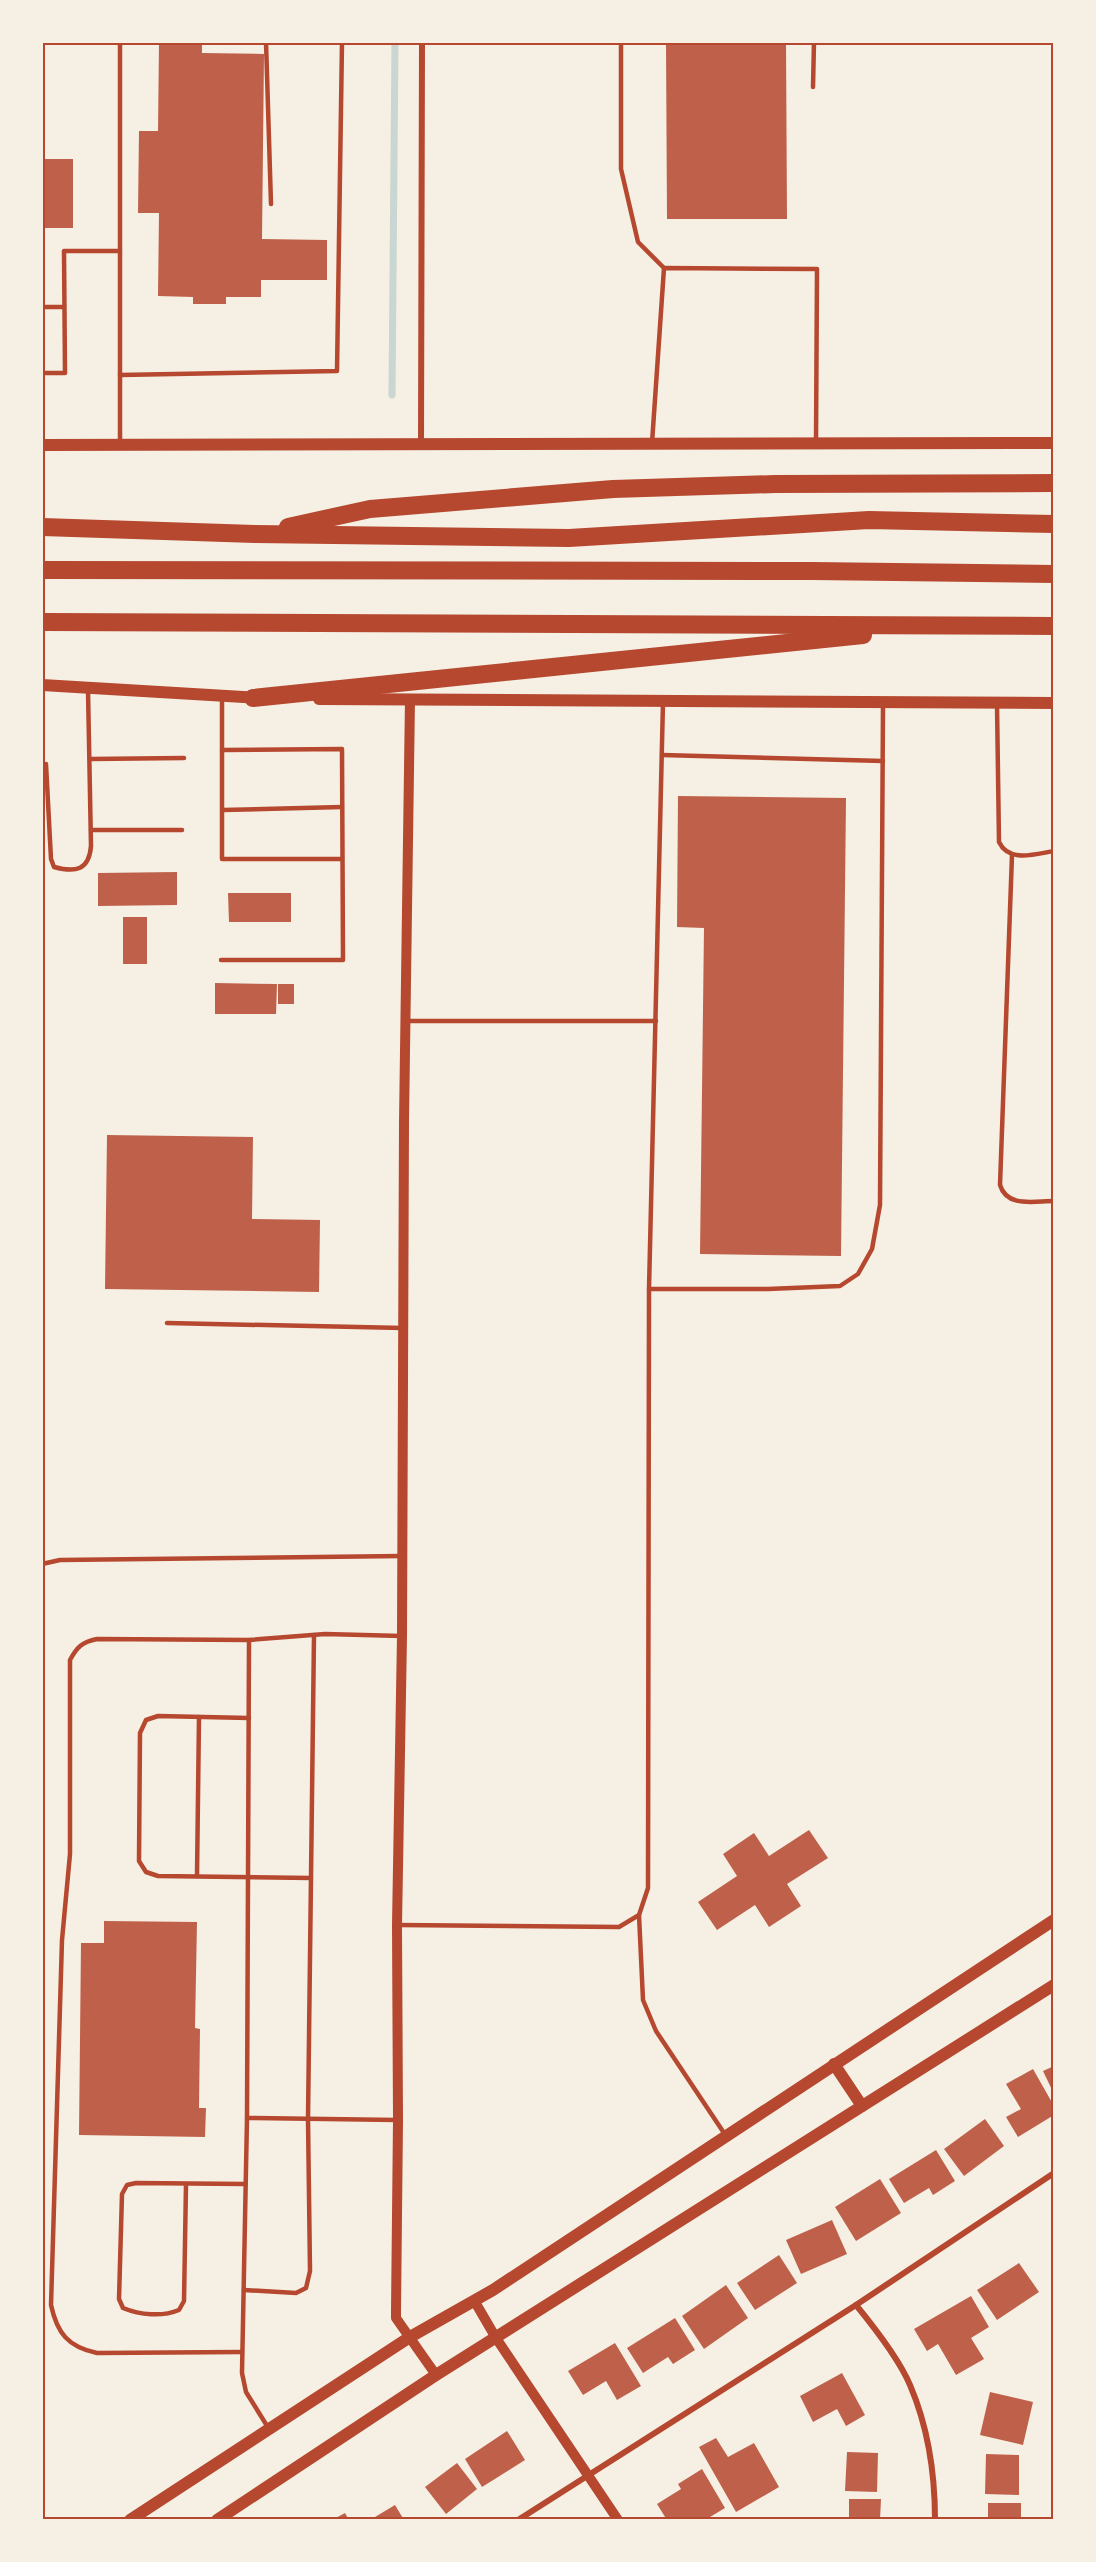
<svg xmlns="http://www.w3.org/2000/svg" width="1096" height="2562" font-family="Commissioner,sans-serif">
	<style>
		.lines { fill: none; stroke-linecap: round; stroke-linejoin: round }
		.stream { stroke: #c9d6d2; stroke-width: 7 }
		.building { fill: #bf614a }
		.service { stroke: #b5482f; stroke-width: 4.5 }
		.minor { stroke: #b5482f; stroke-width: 6 }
		.tertiary { stroke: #b5482f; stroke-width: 10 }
		.secondary { stroke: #b5482f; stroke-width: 12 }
		.motorway { stroke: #b5482f; stroke-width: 18 }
		.neatline { fill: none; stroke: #b5482f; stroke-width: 2 }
	</style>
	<rect width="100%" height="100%" fill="#f6efe4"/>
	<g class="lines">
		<polyline class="stream" points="392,395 395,42"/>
	</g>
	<g class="building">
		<polygon points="159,42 202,42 202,53 264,54 262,239 327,240 327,280 261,280 261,297 226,297 226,304 193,304 193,297 158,296 159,213 138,213 139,131 158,131"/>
		<polygon points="666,42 786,42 787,219 667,219"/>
		<rect x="42" y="159" width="31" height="69"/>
		<polygon points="678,796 846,798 841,1256 700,1254 704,928 677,927"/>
		<polygon points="177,872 177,905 98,906 98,873"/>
		<polygon points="228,893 291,893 291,922 229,922"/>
		<rect x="123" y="917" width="24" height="47"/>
		<polygon points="215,983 277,984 276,1014 215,1014"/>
		<rect x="278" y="984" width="16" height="20"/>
		<polygon points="107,1135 253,1137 252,1219 320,1220 319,1292 105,1289"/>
		<polygon points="809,1830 828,1858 787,1884 801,1906 769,1927 755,1905 717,1930 698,1902 737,1876 723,1854 754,1833 769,1856"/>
		<polygon points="104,1921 197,1922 195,2028 200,2029 199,2108 206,2108 205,2137 79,2135 81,1943 104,1943"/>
		<polygon points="1054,2066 1054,2094 1043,2071"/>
		<polygon points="1033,2069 1054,2106 1054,2115 1018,2137 1006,2117 1021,2109 1006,2084"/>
		<polygon points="985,2119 1004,2146 964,2176 944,2149"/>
		<polygon points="936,2150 955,2181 933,2195 929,2188 904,2203 889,2179"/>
		<polygon points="880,2179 901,2213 856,2241 835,2207"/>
		<polygon points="832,2220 847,2254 801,2274 786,2240"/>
		<polygon points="779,2255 797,2283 755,2310 737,2283"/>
		<polygon points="1019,2263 1039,2292 997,2320 977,2290"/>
		<polygon points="726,2285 748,2318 704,2349 682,2316"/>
		<polygon points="971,2296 989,2327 971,2338 984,2359 956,2375 938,2344 927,2351 914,2329"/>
		<polygon points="675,2318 695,2350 673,2364 668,2357 643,2373 627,2348"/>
		<polygon points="615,2343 641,2386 617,2400 606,2381 583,2395 568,2371"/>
		<polygon points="842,2373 865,2415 846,2426 837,2409 813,2422 800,2396"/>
		<polygon points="990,2392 1033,2402 1023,2445 980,2435"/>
		<polygon points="507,2431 525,2460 482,2487 465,2459"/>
		<polygon points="716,2438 728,2457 754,2443 779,2487 736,2512 699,2447"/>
		<polygon points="847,2452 878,2453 877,2492 845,2491"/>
		<polygon points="986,2454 1019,2455 1019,2495 985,2494"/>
		<polygon points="457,2463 477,2489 446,2514 425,2487"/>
		<polygon points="702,2469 725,2508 705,2520 667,2520 657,2504 681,2489 678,2484"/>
		<polygon points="849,2499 881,2499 880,2520 849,2520"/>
		<rect x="988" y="2503" width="33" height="17"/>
		<polygon points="395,2505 404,2520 370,2520"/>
		<polygon points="345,2513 349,2520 332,2520"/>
	</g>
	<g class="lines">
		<g class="service">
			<polyline points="266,42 271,204"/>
			<polyline points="621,42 621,169 638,242 664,268"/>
			<polyline points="813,87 814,42"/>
			<polyline points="120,251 120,42"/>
			<polyline points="42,307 64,307"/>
			<polyline points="42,373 65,373 64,251 120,251 120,443"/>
			<polyline points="120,375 337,371 342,42"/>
			<polyline points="652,443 664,268 817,269 816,442"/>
			<polyline points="222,696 222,859 342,859"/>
			<path d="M997 705 999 842C1009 863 1035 854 1054 851"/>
			<polyline points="662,755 883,761"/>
			<polyline points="90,759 184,758"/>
			<path d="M46 764 51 859 54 867C76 873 89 870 91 846L88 690"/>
			<polyline points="223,810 342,807"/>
			<polyline points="91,830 182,830"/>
			<path d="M1012 855 1000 1185C1007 1208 1034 1201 1054 1201"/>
			<polyline points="221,960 343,960 342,749 222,750"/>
			<polyline points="406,1021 656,1021"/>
			<polyline points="649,1289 768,1289 840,1286 858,1274 872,1249 880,1205 883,705"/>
			<polyline points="167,1323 403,1328"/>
			<polyline points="42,1564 60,1560 402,1556"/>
			<polyline points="249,1640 247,2118 242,2373 246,2392 269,2429"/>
			<polyline points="249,1718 158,1716 146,1720 140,1733 139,1861 146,1872 158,1876 311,1878"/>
			<polyline points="197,1876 199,1717"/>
			<polyline points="639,1915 643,2000 656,2031 726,2136"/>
			<polyline points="398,1925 619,1927 639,1915 648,1888 649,1289 663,702"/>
			<polyline points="247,2118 397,2120"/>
			<path d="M186 2184 184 2301 179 2310C162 2317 140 2315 123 2308L119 2299 122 2194 127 2185 136 2183 245 2184"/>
			<polyline points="244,2290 296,2293 306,2288 310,2271 308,2119 314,1635"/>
			<path d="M242 2352 97 2353C68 2347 57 2333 51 2305L62 1940 70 1854V1660C77 1647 82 1642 97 1639L249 1640 325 1634 402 1636"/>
		</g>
		<g class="minor">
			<polyline points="421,443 422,42"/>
			<path d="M856 2305C874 2327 899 2359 910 2385 928 2427 935 2474 935 2520"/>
			<polyline points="518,2520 856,2305 1054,2173"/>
		</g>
		<g class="tertiary">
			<polyline points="410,699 404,1122 402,1636 397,1925 398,2120 396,2311 396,2318 436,2375"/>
			<polyline points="475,2302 496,2338 618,2520"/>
		</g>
		<g class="secondary">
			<polyline points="42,445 1054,443"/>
			<polyline points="42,685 259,698"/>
			<polyline points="319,699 1054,703"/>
			<polyline points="834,2064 862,2106"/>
			<polyline points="130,2520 410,2337 493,2290 1054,1920"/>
			<polyline points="217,2520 436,2375 1054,1985"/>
		</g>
		<g class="motorway">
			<polyline points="42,527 255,534 569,538 869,520 1054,524"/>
			<polyline points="288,527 370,509 613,489 775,484 1054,483"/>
			<polyline points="42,570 812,571 1054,574"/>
			<polyline points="42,622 1054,626"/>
			<polyline points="253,698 863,635"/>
		</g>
	</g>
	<rect width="1096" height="2562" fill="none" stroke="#f6efe4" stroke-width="87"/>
	<rect x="44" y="44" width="1008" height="2474" class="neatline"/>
</svg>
